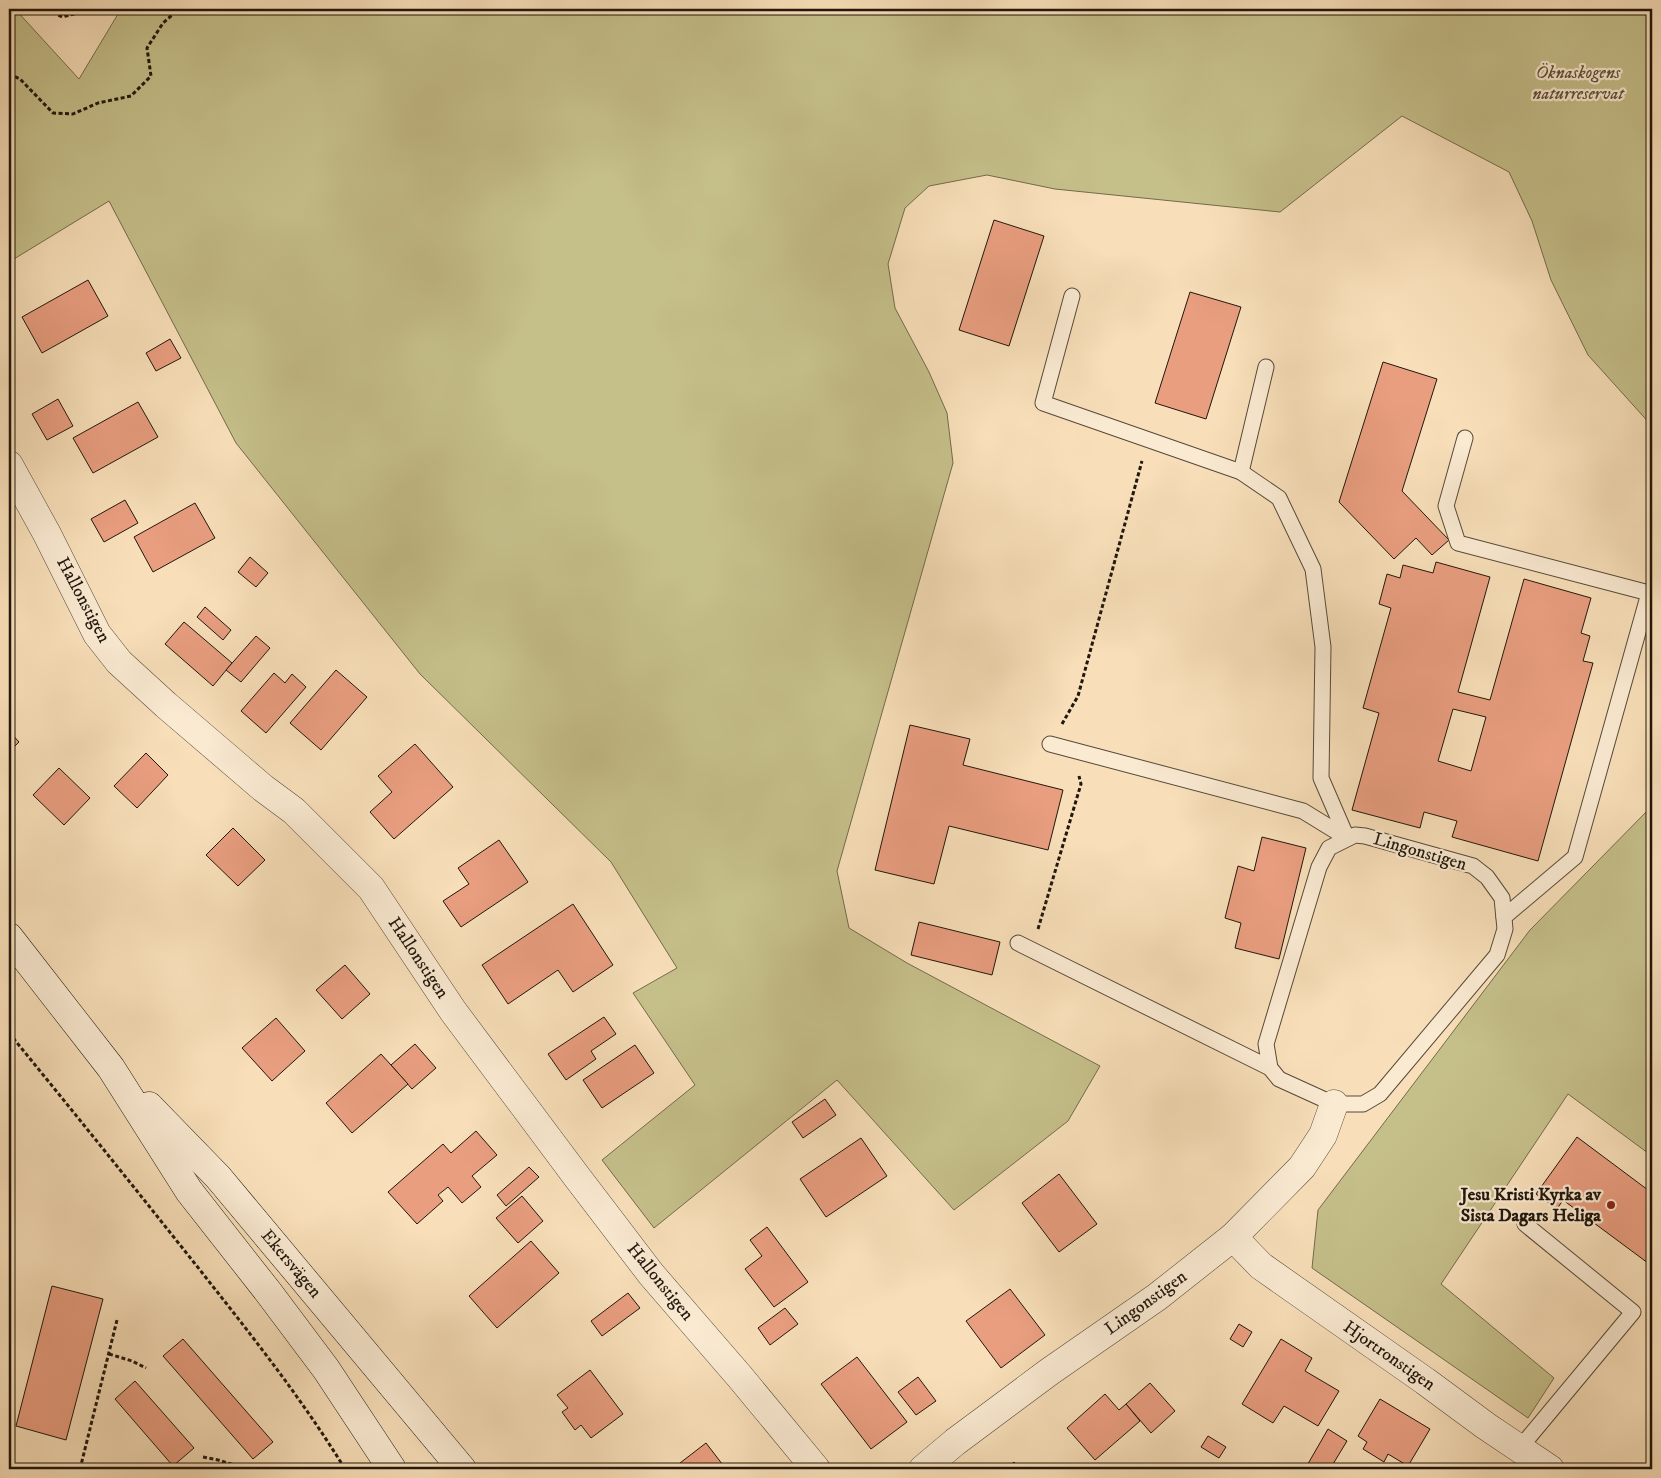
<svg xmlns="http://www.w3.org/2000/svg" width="1661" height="1478" font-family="'IM FELL DW Pica',serif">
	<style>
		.green { fill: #c5bf8a; stroke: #726b4c }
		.building { fill: #e99e80; stroke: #20170d; fill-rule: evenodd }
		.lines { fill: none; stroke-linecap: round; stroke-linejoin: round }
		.lane-casing { stroke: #564938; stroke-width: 17 }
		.street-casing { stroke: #564938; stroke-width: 29 }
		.secondary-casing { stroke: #20170d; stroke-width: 29 }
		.path { stroke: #20170d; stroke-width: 3; stroke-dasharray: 4 2.5; stroke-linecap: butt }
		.lane { stroke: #faead2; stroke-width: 15 }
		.street { stroke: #faead2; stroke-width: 28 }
		.secondary { stroke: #faead2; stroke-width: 28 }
		.poi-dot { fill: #8f2418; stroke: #faead2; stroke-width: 2 }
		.labels { text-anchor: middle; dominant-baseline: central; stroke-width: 4.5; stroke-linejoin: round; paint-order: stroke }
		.park-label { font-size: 18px; font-style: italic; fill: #5a5239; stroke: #faead2 }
		.street-label { font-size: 18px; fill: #20170d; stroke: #faead2 }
		.poi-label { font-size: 18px; font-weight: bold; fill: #20170d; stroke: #faead2; text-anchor: end }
	</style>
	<rect width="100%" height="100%" fill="#f8dfb9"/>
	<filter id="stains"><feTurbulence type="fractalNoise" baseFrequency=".004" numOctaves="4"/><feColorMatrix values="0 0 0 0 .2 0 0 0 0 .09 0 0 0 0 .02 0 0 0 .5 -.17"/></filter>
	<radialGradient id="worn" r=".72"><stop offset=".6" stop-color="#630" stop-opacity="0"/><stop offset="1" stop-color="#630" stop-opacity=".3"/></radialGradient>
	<g class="green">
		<polygon points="9,9 15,9 79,79 121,9 1652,9 1652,426 1588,355 1551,280 1532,221 1509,172 1402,116 1280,212 1055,189 987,175 929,186 905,208 888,264 895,308 929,372 947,413 953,463 837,871 849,928 907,963 1100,1066 1068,1121 954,1210 837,1080 654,1228 602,1160 695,1085 633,993 677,968 611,862 420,674 236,443 109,201 9,262"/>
		<polygon points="1652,806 1652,1156 1568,1094 1441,1284 1554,1378 1528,1418 1312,1268 1318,1210 1530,930"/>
	</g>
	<g class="building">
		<polygon points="994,220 1044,236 1009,346 959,330"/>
		<polygon points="88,280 108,316 42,353 22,317"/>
		<polygon points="1190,292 1241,307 1206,419 1155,403"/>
		<polygon points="170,339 181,358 156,371 146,353"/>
		<polygon points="1383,362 1437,379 1402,491 1449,540 1432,555 1416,538 1394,559 1339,502"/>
		<polygon points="58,399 73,426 47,440 32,414"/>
		<polygon points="138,402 158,437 93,473 73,438"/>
		<polygon points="125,500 138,523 104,542 91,519"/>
		<polygon points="195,503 215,538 153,572 134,537"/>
		<polygon points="250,557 268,573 256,587 238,572"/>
		<path d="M1436 562 1490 577 1458 692 1490 700 1524 579 1591 598 1581 633 1590 636 1583 661 1593 663 1538 861 1452 837 1457 821 1424 812 1420 828 1352 810 1379 713 1363 708 1391 608 1379 604 1387 574 1400 578 1403 565 1433 573ZM1453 709 1486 717 1471 771 1438 761Z"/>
		<polygon points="205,607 231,630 223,640 197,617"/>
		<polygon points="184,622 232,663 213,686 165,644"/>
		<polygon points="256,636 270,648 241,682 226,670"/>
		<polygon points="336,670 367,697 321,750 290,723"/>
		<polygon points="274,673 285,683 292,674 306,687 266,733 241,711"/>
		<polygon points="910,725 970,739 963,765 1063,790 1048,850 949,826 934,884 875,870"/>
		<polygon points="9,731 19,742 9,752"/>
		<polygon points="415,744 453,787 394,839 370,812 392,792 378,776"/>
		<polygon points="146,753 168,775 137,808 114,786"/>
		<polygon points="59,768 90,798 64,825 33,795"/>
		<polygon points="233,828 265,860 238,886 206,855"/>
		<polygon points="1262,837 1306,848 1279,959 1235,948 1241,923 1225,918 1238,866 1254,871"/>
		<polygon points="499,840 528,882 461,927 443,901 469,884 458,868"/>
		<polygon points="573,904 613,965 573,992 558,970 508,1004 482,965"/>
		<polygon points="919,922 1000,942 992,975 911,955"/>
		<polygon points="345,965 370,994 342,1019 316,990"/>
		<polygon points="604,1017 616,1034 591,1051 596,1059 566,1080 548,1054"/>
		<polygon points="276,1018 305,1051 272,1081 242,1048"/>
		<polygon points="415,1044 436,1068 412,1089 391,1065"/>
		<polygon points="635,1045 654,1073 602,1108 583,1080"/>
		<polygon points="381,1054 408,1084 352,1133 326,1103"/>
		<polygon points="825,1099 836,1115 803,1138 792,1122"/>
		<polygon points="476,1131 497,1155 472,1176 481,1187 462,1203 448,1187 438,1195 443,1201 417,1224 388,1192 443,1144 451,1153"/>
		<polygon points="1577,1137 1652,1193 1652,1266 1563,1200 1557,1209 1536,1194"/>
		<polygon points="861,1138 887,1176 826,1217 800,1179"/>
		<polygon points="529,1167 539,1177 506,1206 497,1195"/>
		<polygon points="1059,1174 1097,1224 1059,1252 1022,1203"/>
		<polygon points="522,1196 543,1221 518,1243 496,1218"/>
		<polygon points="767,1227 808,1282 774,1307 745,1269 762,1256 750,1240"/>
		<polygon points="531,1241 559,1273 497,1328 469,1296"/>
		<polygon points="52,1286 103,1299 66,1440 16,1426"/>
		<polygon points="1010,1289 1045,1335 1001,1368 966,1321"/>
		<polygon points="628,1293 640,1308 602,1336 591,1321"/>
		<polygon points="785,1308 798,1324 770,1345 758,1328"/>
		<polygon points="1239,1324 1252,1332 1243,1347 1230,1339"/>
		<polygon points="183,1339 273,1442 253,1459 163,1356"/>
		<polygon points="1281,1339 1312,1358 1305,1371 1339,1391 1318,1426 1284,1406 1273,1423 1242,1404"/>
		<polygon points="857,1357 907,1422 871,1449 821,1384"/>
		<polygon points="590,1370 623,1414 591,1438 581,1425 575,1430 562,1412 568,1408 557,1395"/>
		<polygon points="918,1377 936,1401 916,1415 898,1392"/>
		<polygon points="135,1381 194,1448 173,1466 115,1399"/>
		<polygon points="1150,1383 1175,1411 1151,1433 1126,1404"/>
		<polygon points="1105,1394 1119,1410 1126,1404 1140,1421 1095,1460 1067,1428"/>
		<polygon points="1380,1399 1430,1429 1408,1466 1388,1454 1384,1462 1363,1449 1367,1442 1358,1436"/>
		<polygon points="1328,1429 1347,1441 1330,1469 1305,1469"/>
		<polygon points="1208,1436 1226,1447 1219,1458 1201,1447"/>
		<polygon points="706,1443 726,1469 684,1469 680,1463"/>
		<polygon points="1014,1462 1021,1469 1005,1469"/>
	</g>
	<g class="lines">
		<g class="lane-casing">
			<g id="lane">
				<polyline points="1072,296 1043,403 1241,472 1279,498 1313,569 1323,647 1321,778 1347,838"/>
				<polyline points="1465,438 1446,506 1458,543 1649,593 1575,857 1504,917"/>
				<polyline points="1241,472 1266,367"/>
				<polyline points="1050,744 1303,811 1347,838"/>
				<polyline points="1018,943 1270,1068 1279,1079 1334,1104 1363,1104 1380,1094 1497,955 1505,929 1502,898 1487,877 1473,866 1365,836 1355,835 1329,848 1319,867 1266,1044 1270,1068"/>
				<polyline points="1519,1449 1633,1312 1525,1224"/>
			</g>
		</g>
		<g class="street-casing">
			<g id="street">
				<polyline points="9,465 47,534 97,634 119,662 166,705 263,788 294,811 371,888 453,1011 577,1177 651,1274 740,1377 816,1469"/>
				<polyline points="1233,1237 1261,1266 1425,1381 1486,1426 1550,1469"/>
				<polyline points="923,1469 955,1442 1049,1372 1157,1297 1233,1237 1302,1167 1323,1135 1334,1104"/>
			</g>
		</g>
		<g class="secondary-casing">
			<g id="secondary">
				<polyline points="9,937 111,1068 189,1191 269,1293 326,1369 392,1469"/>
				<polyline points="149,1106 218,1177 462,1469"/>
			</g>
		</g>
		<g class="path">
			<polyline points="47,9 62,17 94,9"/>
			<polyline points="9,74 20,79 53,113 73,114 98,103 131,96 151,76 147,48 163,23 179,9"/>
			<polyline points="1062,724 1078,696 1142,461"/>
			<polyline points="1038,929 1081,784 1079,776"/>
			<path d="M9 1033C72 1110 134 1187 196 1265 248 1331 301 1397 345 1469"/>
			<polyline points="109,1354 132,1361 146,1368"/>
			<polyline points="203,1457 218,1460 248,1469"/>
			<polyline points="80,1469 117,1320"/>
		</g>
		<use href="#lane" class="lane"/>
		<use href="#street" class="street"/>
		<use href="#secondary" class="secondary"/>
	</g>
	<circle class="poi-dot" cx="1611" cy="1205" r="5"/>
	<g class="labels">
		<g class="park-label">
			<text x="1578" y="73">Öknaskogens<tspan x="1578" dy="21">naturreservat</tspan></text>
		</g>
		<g class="street-label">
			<text transform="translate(83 600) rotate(62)">Hallonstigen</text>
			<text transform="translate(1420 852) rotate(16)">Lingonstigen</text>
			<text transform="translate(418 958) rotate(56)">Hallonstigen</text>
			<text transform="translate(291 1264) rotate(50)">Ekersvägen</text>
			<text transform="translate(660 1282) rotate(51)">Hallonstigen</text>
			<text transform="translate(1146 1303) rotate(-36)">Lingonstigen</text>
			<text transform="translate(1389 1356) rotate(35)">Hjortronstigen</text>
		</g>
		<g class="poi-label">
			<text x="1601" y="1195">Jesu Kristi Kyrka av<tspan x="1601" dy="21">Sista Dagars Heliga</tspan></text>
		</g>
	</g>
	<rect width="1661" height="1478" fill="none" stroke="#f8dfb9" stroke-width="30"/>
	<rect x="10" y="10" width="1641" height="1458" fill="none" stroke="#20170d" stroke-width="2.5"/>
	<rect x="15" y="15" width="1631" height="1448" fill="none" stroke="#20170d"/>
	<rect width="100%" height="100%" filter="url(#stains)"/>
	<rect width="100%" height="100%" fill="url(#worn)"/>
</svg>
